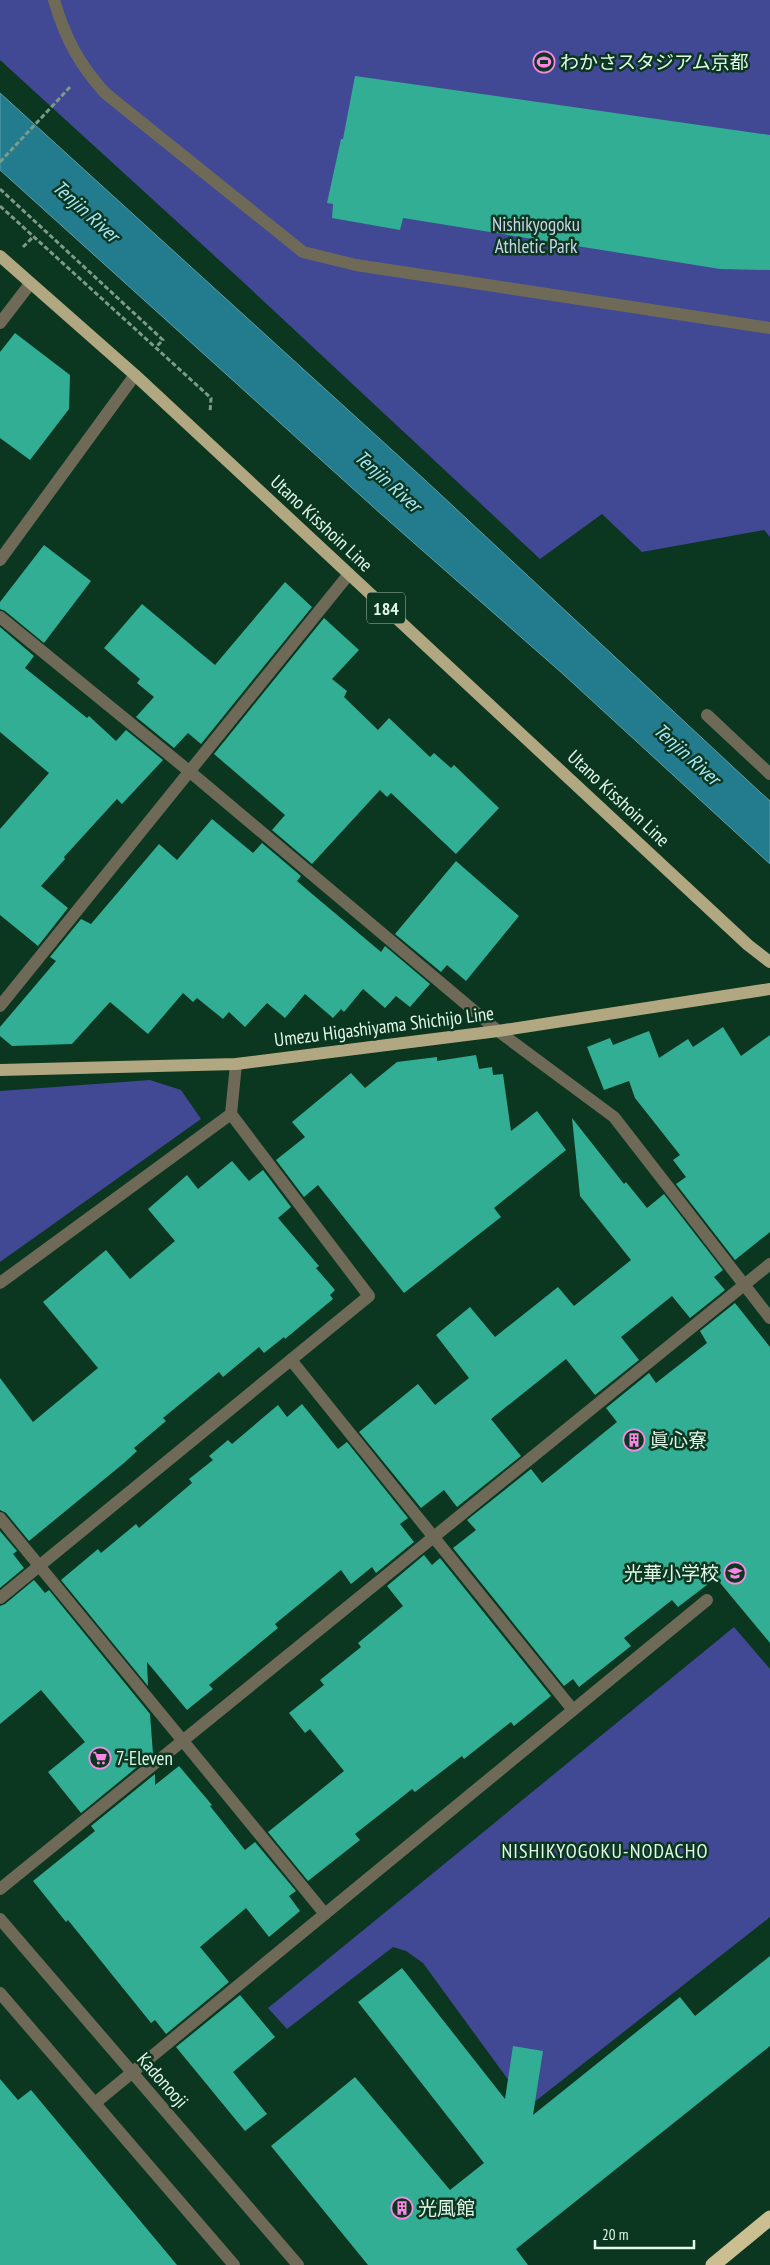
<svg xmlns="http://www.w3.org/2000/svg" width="770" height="2265" font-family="'PT Sans Narrow','Noto Sans JP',sans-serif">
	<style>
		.green { fill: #414894 }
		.water { fill: #237b8e; stroke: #5ca0a9 }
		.building { fill: #32ae95 }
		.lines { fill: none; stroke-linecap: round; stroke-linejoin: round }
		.path { stroke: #7c9c89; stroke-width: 3; stroke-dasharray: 5 2.5; stroke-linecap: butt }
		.minor { stroke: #6f6a58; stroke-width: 12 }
		.major { stroke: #b1a781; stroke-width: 12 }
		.highway { stroke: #cbbf91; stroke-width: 15 }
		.labels { text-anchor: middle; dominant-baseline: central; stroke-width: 5; stroke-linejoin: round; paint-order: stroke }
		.shield { fill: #0b361f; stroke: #a2beac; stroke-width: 1 }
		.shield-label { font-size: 18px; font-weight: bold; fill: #e2f8e9 }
		.poi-label { font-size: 19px; fill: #e2f8e9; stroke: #0b361f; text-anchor: start }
		.park-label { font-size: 19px; fill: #cdd3eb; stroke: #0b361f }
		.street-label { font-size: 19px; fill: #e2f8e9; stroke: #0b361f }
		.water-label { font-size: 20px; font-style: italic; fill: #a7e7f8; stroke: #0b361f }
		.neighbourhood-label { font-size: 20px; letter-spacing: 1px; fill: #e2f8e9; stroke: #0b361f }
	</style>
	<rect width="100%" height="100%" fill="#0b361f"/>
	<g class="green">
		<polygon points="0,0 770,0 770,537 764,530 642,552 602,514 540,559 242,281 0,60"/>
		<polygon points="150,1080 181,1090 201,1119 0,1262 0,1091"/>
		<polygon points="734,1627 770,1669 770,1917 528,2107 423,1963 406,1951 393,1947 287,2029 268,2008"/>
	</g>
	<polygon class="water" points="0,93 425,480 761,793 770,801 770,864 563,674 381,514 0,170"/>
	<g class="building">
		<polygon points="355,76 770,135 770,270 720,269 403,218 400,230 332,218 333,204 327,203 341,139 343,139"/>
		<polygon points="15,333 70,375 69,409 30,460 0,438 0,352"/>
		<polygon points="44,545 91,581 44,643 5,611 0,609 0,602"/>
		<polygon points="285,582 312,607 201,744 188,733 174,748 136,717 154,697 137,683 140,679 104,648 142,604 215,665"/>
		<polygon points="324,618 359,650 332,679 347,691 344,697 378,730 389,718 430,757 434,753 451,768 454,765 499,808 456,854 391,793 387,797 380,790 312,864 272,830 285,815 214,754"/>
		<polygon points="0,627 34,656 25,668 87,718 89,716 116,741 126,730 163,760 122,804 117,799 64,857 65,859 41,886 68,908 38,946 0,915 0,829 49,773 0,732"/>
		<polygon points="212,819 253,853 262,843 301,876 297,881 311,893 381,952 385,946 430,984 410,1007 396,996 385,1008 363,989 344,1012 341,1009 333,1018 305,994 285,1018 267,1003 245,1027 229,1012 223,1019 197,998 193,1002 183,993 148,1034 110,1002 72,1044 12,1046 0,1036 0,1027 56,961 50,957 81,919 91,924 159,844 177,860"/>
		<polygon points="456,861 519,916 466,981 447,965 441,972 395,934"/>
		<polygon points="723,1027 741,1056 770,1035 770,1232 735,1260 676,1184 686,1177 673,1160 680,1155 635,1098 629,1081 604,1090 587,1047 610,1038 613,1045 649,1031 659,1058 688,1039 693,1047"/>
		<polygon points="476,1055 479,1069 492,1067 493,1075 503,1074 511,1131 537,1111 566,1150 494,1208 501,1217 404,1293 318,1185 304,1197 276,1160 305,1137 292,1122 351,1073 365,1088 397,1062 437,1057 437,1061"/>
		<polygon points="572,1118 624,1184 626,1182 647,1208 664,1194 723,1270 714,1277 725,1290 690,1318 672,1296 621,1337 639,1360 595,1395 566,1359 491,1419 521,1456 457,1507 444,1490 421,1508 359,1432 418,1384 435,1405 469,1378 436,1335 470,1307 495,1337 558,1287 574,1306 631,1260 580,1196"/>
		<polygon points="232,1161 249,1181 263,1170 291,1207 278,1218 319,1266 316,1268 335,1290 330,1295 333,1299 285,1339 284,1337 264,1353 259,1347 223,1377 219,1372 163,1418 166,1421 134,1448 137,1451 124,1463 29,1541 6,1513 0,1510 0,1378 33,1422 98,1368 43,1302 106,1250 130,1279 175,1241 148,1209 187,1175 198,1189"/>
		<polygon points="735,1303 770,1347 770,1643 716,1578 678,1607 672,1600 624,1638 631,1646 579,1687 573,1679 564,1686 453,1548 476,1530 467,1520 531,1469 542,1483 617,1422 606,1408 649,1373 656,1383 707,1343 700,1331"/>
		<polygon points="302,1404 338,1449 347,1442 408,1518 400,1524 414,1542 376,1573 372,1567 351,1584 341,1570 275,1624 278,1628 209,1685 213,1689 187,1710 147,1662 148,1686 61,1580 98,1549 101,1553 136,1524 139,1528 192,1483 189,1479 213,1460 209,1456 228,1440 232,1444 278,1405 287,1417"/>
		<polygon points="0,1531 17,1551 13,1554 24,1568 0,1588"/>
		<polygon points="424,1555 432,1565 440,1558 551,1696 514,1726 511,1722 464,1759 462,1756 415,1792 412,1789 397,1801 355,1834 360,1840 308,1881 268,1832 344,1771 310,1729 305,1733 289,1713 324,1685 320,1680 361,1647 358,1643 403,1606 387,1586"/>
		<polygon points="34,1580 45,1593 49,1590 150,1714 153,1754 81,1813 48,1772 85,1742 41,1690 0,1724 0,1606 5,1604"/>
		<polygon points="179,1766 212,1805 210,1806 245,1850 255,1842 296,1891 289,1896 300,1911 269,1937 246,1908 200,1947 229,1982 166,2034 155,2020 151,2023 68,1920 66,1922 33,1881 95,1831 91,1826 155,1774 155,1785"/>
		<polygon points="770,1956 770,2046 516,2249 528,2265 368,2265 271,2146 355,2077 450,2190 484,2163 358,2002 402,1968 505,2099 513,2046 543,2051 533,2115 680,1997 695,2016"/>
		<polygon points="240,1995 275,2037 233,2072 267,2114 245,2131 176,2047"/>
		<polygon points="0,2079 18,2100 31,2090 177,2265 0,2265"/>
	</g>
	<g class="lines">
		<g class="path">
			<polyline points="0,162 71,86"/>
			<polyline points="0,189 163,340 156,347"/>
			<polyline points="0,206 211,398 210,412"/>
			<polyline points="23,247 33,237"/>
		</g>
		<g class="minor">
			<path d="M54 0C65 38 79 64 105 93L303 252 356 265 770 328"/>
			<polyline points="0,323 30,284"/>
			<polyline points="0,560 135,375"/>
			<polyline points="0,617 189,771 498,1031 614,1117 770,1318"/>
			<polyline points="707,715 770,774"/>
			<polyline points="0,1006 349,574"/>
			<polyline points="0,1283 231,1114"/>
			<polyline points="291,1360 573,1710"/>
			<polyline points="0,1518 325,1914"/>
			<polyline points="0,1598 369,1296 231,1114 236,1064"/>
			<polyline points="0,1889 770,1264"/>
			<polyline points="0,1919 298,2265"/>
			<polyline points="0,1993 234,2265"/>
			<polyline points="95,2103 707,1600"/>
		</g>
		<g class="major">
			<polyline points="0,256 135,375 748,945 770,962"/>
			<polyline points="0,1070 236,1064 498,1031 770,989"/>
		</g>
		<polyline class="highway" points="713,2265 770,2218"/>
	</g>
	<defs>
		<g id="stadium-ring" transform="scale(1.125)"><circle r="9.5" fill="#0b361f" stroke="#fc86e3" stroke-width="1.5"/><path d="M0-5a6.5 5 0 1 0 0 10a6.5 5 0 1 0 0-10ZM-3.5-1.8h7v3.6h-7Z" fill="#fc86e3"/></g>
		<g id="building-ring" transform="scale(1.125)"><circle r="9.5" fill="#0b361f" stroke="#fc86e3" stroke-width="1.5"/><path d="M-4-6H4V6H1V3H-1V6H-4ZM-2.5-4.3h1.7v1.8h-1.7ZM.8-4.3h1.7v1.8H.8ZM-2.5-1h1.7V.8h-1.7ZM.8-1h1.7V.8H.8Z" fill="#fc86e3"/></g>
		<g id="school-ring" transform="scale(1.125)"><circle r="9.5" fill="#0b361f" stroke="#fc86e3" stroke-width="1.5"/><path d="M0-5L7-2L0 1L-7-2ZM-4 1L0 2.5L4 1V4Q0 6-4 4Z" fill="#fc86e3"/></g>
		<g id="supermarket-ring" transform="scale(1.125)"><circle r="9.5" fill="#0b361f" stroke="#fc86e3" stroke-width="1.5"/><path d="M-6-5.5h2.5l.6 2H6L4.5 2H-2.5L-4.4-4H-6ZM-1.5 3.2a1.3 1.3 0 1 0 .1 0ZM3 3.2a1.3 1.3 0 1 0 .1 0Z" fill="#fc86e3"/></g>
	</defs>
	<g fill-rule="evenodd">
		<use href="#stadium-ring" x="544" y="62"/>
		<use href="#building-ring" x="634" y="1440"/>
		<use href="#school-ring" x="735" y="1573"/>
		<use href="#supermarket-ring" x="100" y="1758"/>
		<use href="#building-ring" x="402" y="2208"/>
	</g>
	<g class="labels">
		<rect class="shield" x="367" y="592.5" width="38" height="31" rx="4"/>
		<g class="shield-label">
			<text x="386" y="608">184</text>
		</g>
		<g class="poi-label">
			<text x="560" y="62">わかさスタジアム京都</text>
			<text x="650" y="1440">眞心寮</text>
			<text x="719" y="1573" text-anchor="end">光華小学校</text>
			<text x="116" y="1758">7-Eleven</text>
			<text x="418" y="2208">光風館</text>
		</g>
		<g class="park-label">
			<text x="536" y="224">Nishikyogoku<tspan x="536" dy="22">Athletic Park</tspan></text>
		</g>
		<g class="street-label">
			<text transform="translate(322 523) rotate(43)">Utano Kisshoin Line</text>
			<text transform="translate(619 798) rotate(43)">Utano Kisshoin Line</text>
			<text transform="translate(384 1026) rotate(-7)">Umezu Higashiyama Shichijo Line</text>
			<text transform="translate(163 2080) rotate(49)">Kadonooji</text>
		</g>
		<g class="water-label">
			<text transform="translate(86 211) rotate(42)">Tenjin River</text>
			<text transform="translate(388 481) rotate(42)">Tenjin River</text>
			<text transform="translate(687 754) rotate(42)">Tenjin River</text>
		</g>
		<g class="neighbourhood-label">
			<text x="605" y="1851">NISHIKYOGOKU-NODACHO</text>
		</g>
	</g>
	<path d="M595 2240v8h99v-8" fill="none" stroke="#e2f8e9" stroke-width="2.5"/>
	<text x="602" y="2240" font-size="15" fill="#e2f8e9" stroke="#0b361f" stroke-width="4" paint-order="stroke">20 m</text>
</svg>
